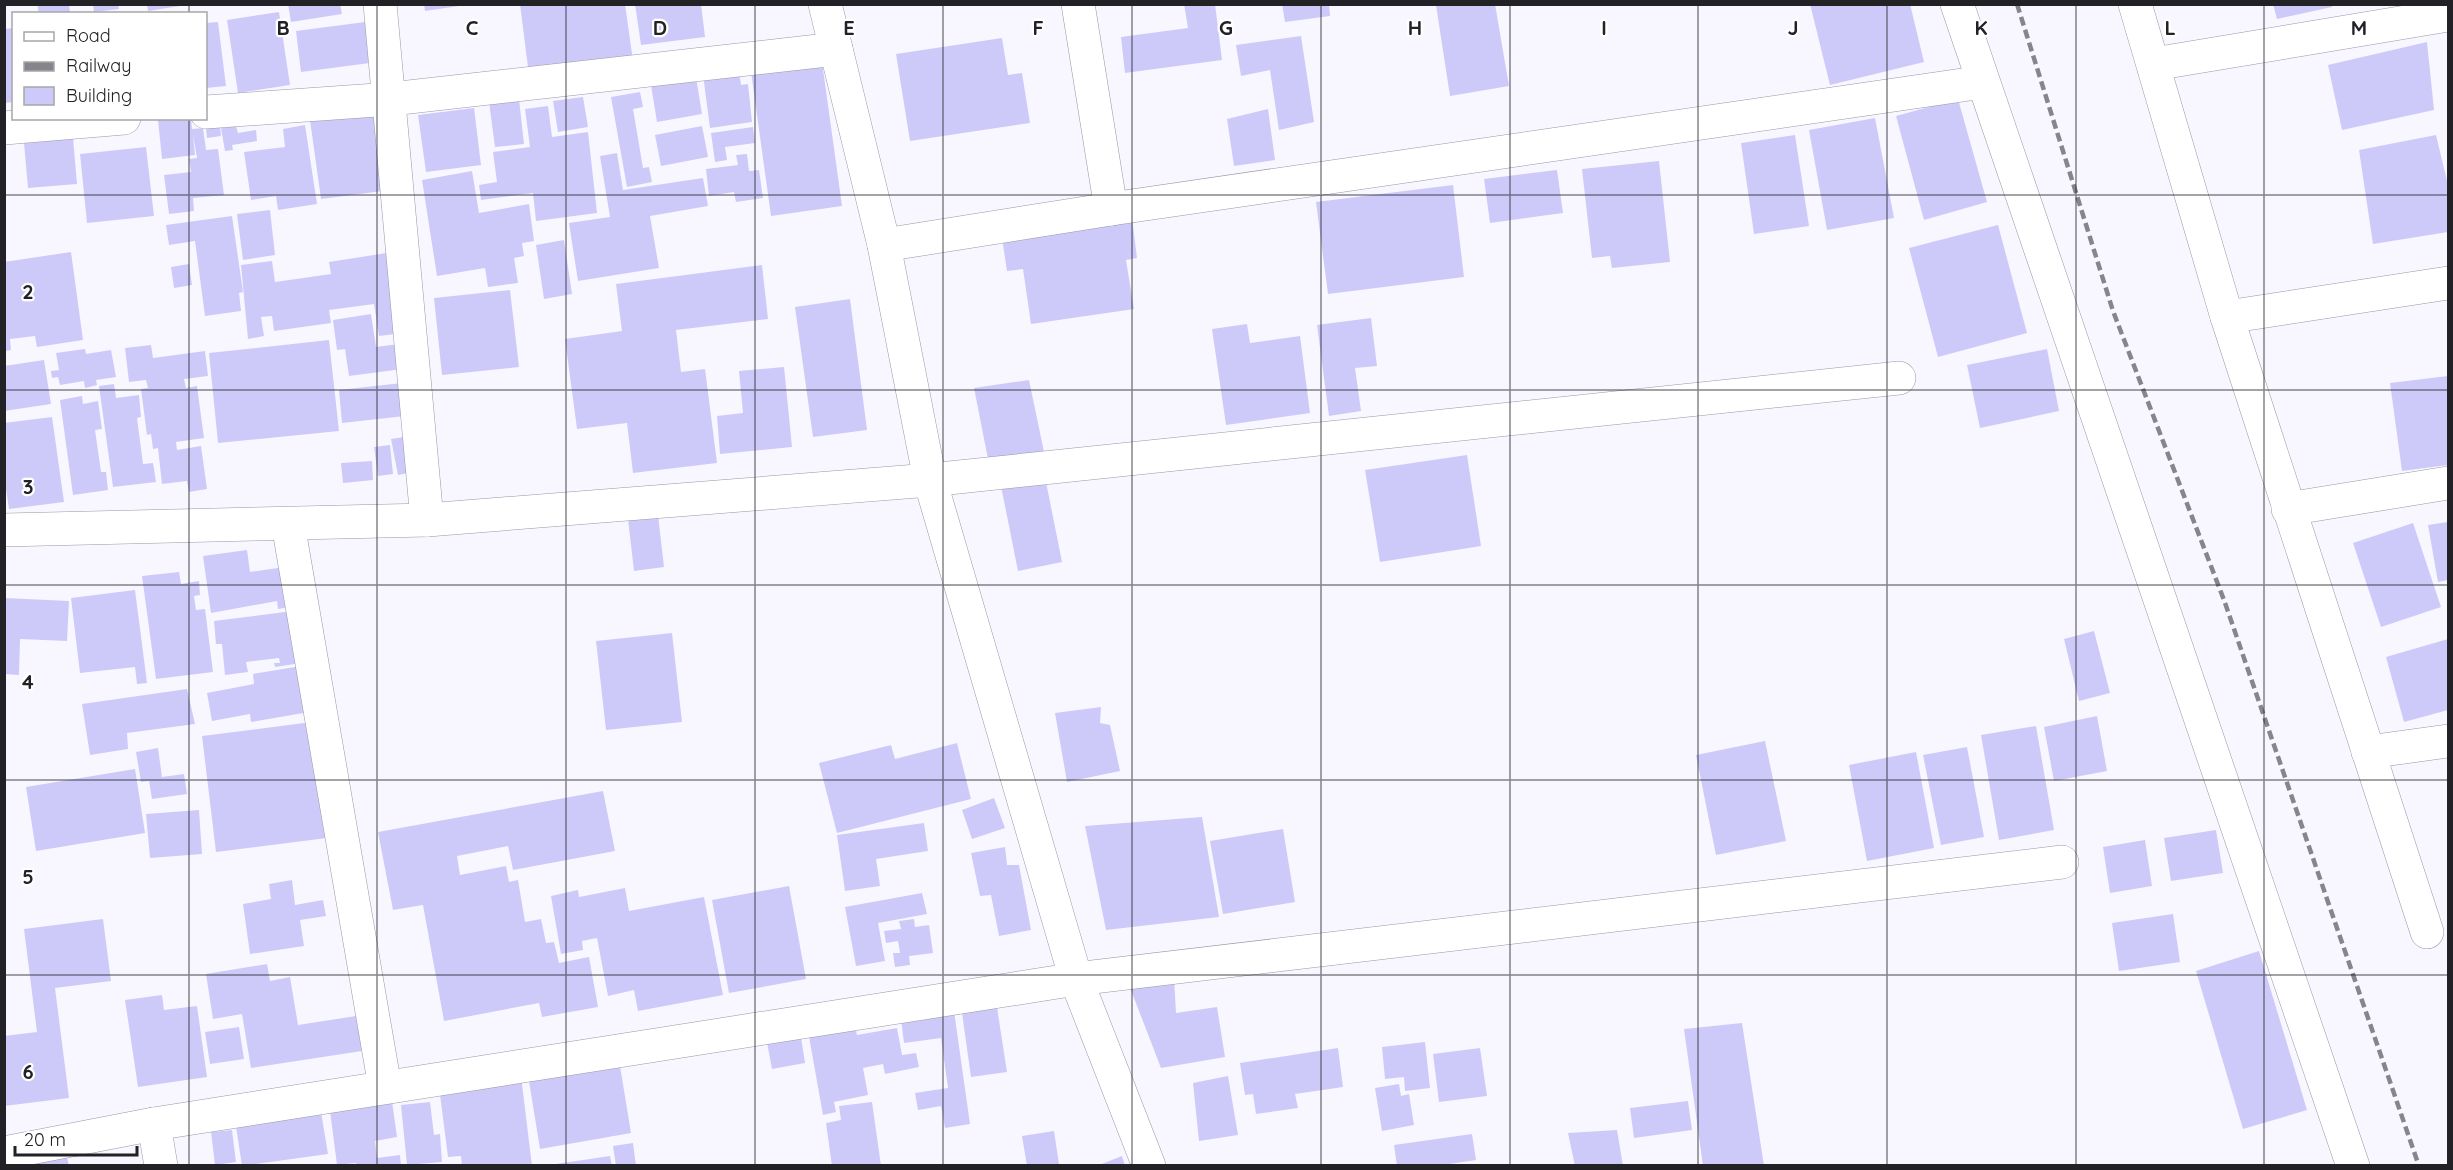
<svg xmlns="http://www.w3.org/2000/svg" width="2453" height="1170" font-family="Quicksand,sans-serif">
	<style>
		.building { fill: #cdcafa }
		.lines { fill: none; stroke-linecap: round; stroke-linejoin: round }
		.street-casing { stroke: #9898a4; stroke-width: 34 }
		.secondary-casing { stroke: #9898a4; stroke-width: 34 }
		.street { stroke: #fff; stroke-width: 33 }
		.secondary { stroke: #fff; stroke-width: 33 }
		.rail { stroke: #86858c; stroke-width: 4.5; stroke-dasharray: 9 4.5; stroke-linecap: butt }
		.grid { fill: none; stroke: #212126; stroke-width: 1.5; stroke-opacity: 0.55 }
		.grid-label { font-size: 20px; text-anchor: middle; font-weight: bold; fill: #212126; stroke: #fff; stroke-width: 4.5; stroke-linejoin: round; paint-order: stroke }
	</style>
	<rect width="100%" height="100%" fill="#f8f7ff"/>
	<g class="building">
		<polygon points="37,4 69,4 70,14 39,14"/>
		<polygon points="93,4 118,4 119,9 94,12"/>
		<polygon points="147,4 179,4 180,6 148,11"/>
		<polygon points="288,4 340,4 342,14 291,22"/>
		<polygon points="424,4 459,4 459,6 425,11"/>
		<polygon points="520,4 625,4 633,61 529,75"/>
		<polygon points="635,4 701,4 705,37 641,45"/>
		<polygon points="1184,4 1215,4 1222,60 1125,73 1121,37 1188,28"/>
		<polygon points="1282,4 1329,4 1330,16 1285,22"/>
		<polygon points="1495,4 1509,86 1450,96 1436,5"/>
		<polygon points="1810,4 1910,4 1924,62 1830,85"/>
		<polygon points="2273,4 2331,4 2332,7 2277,19"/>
		<polygon points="279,12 290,85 238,93 227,20"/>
		<polygon points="218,22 226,86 206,88 206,23"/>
		<polygon points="365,22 370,63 301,72 296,31"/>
		<polygon points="14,28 14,102 4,103 4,29"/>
		<polygon points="1301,36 1314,122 1279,130 1270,70 1241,76 1236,45"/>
		<polygon points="1002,38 1008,75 1022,73 1030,123 910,141 896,54"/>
		<polygon points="2427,42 2434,110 2342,130 2328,65"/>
		<polygon points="738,62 741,85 748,84 752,122 710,128 702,67"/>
		<polygon points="822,62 842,206 771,216 751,72"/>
		<polygon points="695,71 702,114 657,122 650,79"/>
		<polygon points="640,92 643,107 633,109 643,168 649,167 652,182 627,187 611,97"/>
		<polygon points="583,97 588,127 558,132 553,101"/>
		<polygon points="519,99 524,144 495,147 489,102"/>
		<polygon points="1958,99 1987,202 1924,220 1896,116"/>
		<polygon points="379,103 390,190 321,199 309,113"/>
		<polygon points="548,106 552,137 588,132 597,213 536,221 533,193 481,200 479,185 497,182 493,152 530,147 525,109"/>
		<polygon points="474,108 481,165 426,172 418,115"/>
		<polygon points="1268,109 1275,160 1234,166 1227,119"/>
		<polygon points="219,116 221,136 207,138 205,118"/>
		<polygon points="191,118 192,129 203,128 206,150 218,149 224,195 193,198 194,211 169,214 164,175 191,172 189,159 197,158 193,135 195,155 162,159 158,120"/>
		<polygon points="1875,118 1894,218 1827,230 1809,130"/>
		<polygon points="305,125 317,204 278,210 276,196 251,200 244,152 285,147 283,129"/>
		<polygon points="236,126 238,133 256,130 257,141 232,145 233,150 225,151 221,128"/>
		<polygon points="702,126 708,157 661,166 655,135"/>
		<polygon points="753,127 755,143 725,147 727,160 715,162 711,133"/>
		<polygon points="1795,135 1809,226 1754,234 1741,143"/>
		<polygon points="2436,135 2448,185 2448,232 2373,244 2359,150"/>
		<polygon points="73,138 77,184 28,188 24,143"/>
		<polygon points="146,147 154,216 87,223 80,154"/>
		<polygon points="617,153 623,190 703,178 708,206 650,216 659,268 578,281 569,223 610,217 600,156"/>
		<polygon points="747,154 749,171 759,170 763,198 736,202 734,192 709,196 706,169 738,165 736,155"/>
		<polygon points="1659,161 1670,262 1612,268 1610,256 1592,258 1582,169"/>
		<polygon points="1557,170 1563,213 1490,223 1484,179"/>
		<polygon points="472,171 479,213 529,204 534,241 522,243 524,256 514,258 518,283 488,287 485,268 437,276 422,180"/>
		<polygon points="1453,185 1464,277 1328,294 1316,202"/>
		<polygon points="270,210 275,255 243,260 237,214"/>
		<polygon points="232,216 243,292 239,293 241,311 205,316 195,241 169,245 166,225"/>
		<polygon points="1132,218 1137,258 1126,260 1134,309 1031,324 1023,269 1007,271 1002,238"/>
		<polygon points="1998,225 2027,333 1938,357 1909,248"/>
		<polygon points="564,240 572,294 544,299 536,245"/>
		<polygon points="71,252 83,340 37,347 35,336 10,339 11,350 6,351 4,262"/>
		<polygon points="393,252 404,333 379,336 374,304 329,310 331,323 274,331 272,316 261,317 264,336 248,339 241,265 272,261 275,282 331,274 329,262"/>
		<polygon points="189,264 192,285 174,288 171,267"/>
		<polygon points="762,265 768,319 676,330 681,372 705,369 717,463 633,473 627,423 577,429 565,339 622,331 616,284"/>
		<polygon points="510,290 519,367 442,375 434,298"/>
		<polygon points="850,299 867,430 813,437 795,307"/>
		<polygon points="371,314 376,347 406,343 410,368 349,376 345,349 337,350 333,320"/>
		<polygon points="1371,318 1377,366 1355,368 1361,411 1329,416 1317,325"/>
		<polygon points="1247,324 1250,343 1300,336 1310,413 1226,425 1212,329"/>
		<polygon points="329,340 339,431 218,443 209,353"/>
		<polygon points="151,345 153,358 205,351 208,376 184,379 186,388 197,386 204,438 176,442 177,450 201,446 207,489 189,492 187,481 162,484 158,448 153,449 151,434 147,435 141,389 148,388 146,380 129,382 125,348"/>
		<polygon points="85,349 86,354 111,350 116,377 96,380 97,385 85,388 84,381 60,385 58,377 52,378 51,371 59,370 56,353"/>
		<polygon points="2047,349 2059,411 1980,428 1967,365"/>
		<polygon points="44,360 51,404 4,411 4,366"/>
		<polygon points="784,367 792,447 720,454 717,416 743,413 739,371"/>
		<polygon points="2448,376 2448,465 2402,471 2390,383"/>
		<polygon points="1029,380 1044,452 988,459 974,388"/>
		<polygon points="411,382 414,415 342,423 339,390"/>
		<polygon points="114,384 116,398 139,395 141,417 137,418 143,464 153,463 156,482 113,487 99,386"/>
		<polygon points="82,396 83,404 98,401 102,429 95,430 101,472 106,472 108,490 73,495 60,400"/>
		<polygon points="52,417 64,502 9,509 4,475 4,423"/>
		<polygon points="411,436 418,471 398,475 391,439"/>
		<polygon points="390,445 393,474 378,476 374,447"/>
		<polygon points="1467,455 1481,546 1380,562 1365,470"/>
		<polygon points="372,461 373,480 343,483 341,463"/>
		<polygon points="1045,477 1062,562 1018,571 1001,486"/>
		<polygon points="658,515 664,567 634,571 628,519"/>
		<polygon points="2448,522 2448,580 2438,582 2428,525"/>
		<polygon points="2413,523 2441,607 2381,627 2353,543"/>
		<polygon points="247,550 250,572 291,566 296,606 278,609 277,601 211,613 203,556"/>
		<polygon points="179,572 181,584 199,581 200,595 194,596 196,610 205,609 213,672 156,679 142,576"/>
		<polygon points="135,590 147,683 137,684 135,667 80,673 71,598"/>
		<polygon points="5,598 69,601 67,641 20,639 19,675 5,674"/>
		<polygon points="300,610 308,662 275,667 274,663 280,663 279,658 246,662 248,672 225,675 222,644 216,644 214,621"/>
		<polygon points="2094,631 2110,693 2079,701 2064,639"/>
		<polygon points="672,633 682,722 606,730 596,641"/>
		<polygon points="2448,639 2448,710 2404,722 2386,657"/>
		<polygon points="307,665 315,711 251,722 250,714 212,721 207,693 254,684 253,674"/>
		<polygon points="187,689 195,724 127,733 128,749 90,755 82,704"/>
		<polygon points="1101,707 1100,723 1110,725 1120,771 1067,782 1055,713"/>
		<polygon points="2097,716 2107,771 2054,781 2044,727"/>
		<polygon points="312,722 327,838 216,852 202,736"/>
		<polygon points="2036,726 2054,830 1999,840 1981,735"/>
		<polygon points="1765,741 1786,841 1716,855 1696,755"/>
		<polygon points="957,743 971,799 837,833 819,763 891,745 895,759"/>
		<polygon points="1967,747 1984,837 1941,845 1923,755"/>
		<polygon points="158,748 162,777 184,774 187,794 152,799 149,781 141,782 136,752"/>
		<polygon points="1916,752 1934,848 1867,861 1849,765"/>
		<polygon points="135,769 145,833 36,851 26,787"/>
		<polygon points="603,791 615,851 513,870 508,846 457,856 460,875 506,866 509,882 518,880 525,922 541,919 546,943 554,942 559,963 589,957 598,1007 542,1017 539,1003 444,1021 423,905 393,910 378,832"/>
		<polygon points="994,798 1005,828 972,839 962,810"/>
		<polygon points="199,810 202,854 150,858 146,814"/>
		<polygon points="1202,817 1219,917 1106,930 1085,826"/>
		<polygon points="924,823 928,851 876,859 880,886 845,891 837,835"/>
		<polygon points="1283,829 1295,902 1223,914 1210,841"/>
		<polygon points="2216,830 2223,873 2171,881 2164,838"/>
		<polygon points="2145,840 2152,886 2110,893 2103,847"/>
		<polygon points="1005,847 1007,865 1019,865 1031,930 999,936 991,895 980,896 971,853"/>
		<polygon points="292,880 295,905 323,900 326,916 300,920 304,946 250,954 243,904 271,899 269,884"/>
		<polygon points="789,886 806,979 729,993 712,900"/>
		<polygon points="625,888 629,911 704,897 723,995 638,1011 634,990 608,996 597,938 582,941 583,950 561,954 551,896 578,890 579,897"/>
		<polygon points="922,893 927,914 878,923 885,961 856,966 845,907"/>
		<polygon points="2173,914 2180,962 2119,971 2112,923"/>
		<polygon points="103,919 111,981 55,988 69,1098 4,1106 4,1036 37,1032 24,929"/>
		<polygon points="914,919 915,927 929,925 933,953 909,956 910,965 895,967 893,953 900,953 898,941 886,943 884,931 901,929 899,921"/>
		<polygon points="2259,951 2307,1110 2243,1129 2196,971"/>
		<polygon points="267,964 270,981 290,977 298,1025 356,1016 362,1051 251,1068 242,1014 213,1019 206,974"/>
		<polygon points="1174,978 1176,1013 1217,1007 1225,1057 1161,1068 1129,985"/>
		<polygon points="162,995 164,1010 197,1006 207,1077 138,1087 125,1000"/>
		<polygon points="996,1001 1007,1072 971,1077 961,1006"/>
		<polygon points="954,1011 970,1124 945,1128 941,1106 918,1110 915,1093 948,1088 941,1038 904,1043 901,1019"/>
		<polygon points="854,1022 857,1035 897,1028 902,1055 916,1053 919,1067 885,1074 883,1064 863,1068 868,1095 834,1102 836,1112 823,1115 808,1031"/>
		<polygon points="1742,1023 1764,1166 1703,1166 1684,1029"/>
		<polygon points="239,1027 244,1059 210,1064 205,1032"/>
		<polygon points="800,1031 805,1063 772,1069 766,1037"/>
		<polygon points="1425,1042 1430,1088 1405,1091 1404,1077 1385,1079 1382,1047"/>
		<polygon points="1338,1048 1343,1087 1295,1094 1298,1108 1256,1114 1253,1094 1245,1095 1240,1063"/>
		<polygon points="1480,1048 1487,1096 1439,1102 1433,1054"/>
		<polygon points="619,1060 631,1133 540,1149 528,1075"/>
		<polygon points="521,1076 532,1166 462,1166 461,1156 448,1157 439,1087"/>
		<polygon points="1228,1076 1238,1135 1199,1141 1193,1083"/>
		<polygon points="1399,1084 1401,1096 1409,1094 1414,1125 1382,1131 1375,1088"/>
		<polygon points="391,1094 397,1137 375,1141 377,1158 400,1155 401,1166 356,1166 356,1163 337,1165 329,1103"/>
		<polygon points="1688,1101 1692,1130 1634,1138 1630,1108"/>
		<polygon points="430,1102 434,1135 440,1134 442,1162 407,1165 401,1105"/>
		<polygon points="872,1102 881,1166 832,1166 826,1123 841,1120 839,1106"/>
		<polygon points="320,1106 328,1154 242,1166 235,1120"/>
		<polygon points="232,1130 236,1162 215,1165 211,1132"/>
		<polygon points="1617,1130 1623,1166 1575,1166 1568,1133"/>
		<polygon points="1054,1131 1059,1164 1027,1166 1022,1136"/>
		<polygon points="1472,1134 1476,1160 1436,1166 1397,1166 1394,1145"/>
		<polygon points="633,1143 636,1166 616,1166 613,1146"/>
		<polygon points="610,1156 612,1166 556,1166 556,1164"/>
		<polygon points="1122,1156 1125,1166 1099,1166 1099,1165"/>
		<polygon points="67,1157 69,1166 22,1166"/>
	</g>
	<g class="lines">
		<g class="street-casing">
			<g id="street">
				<polyline points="380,4 427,520"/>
				<polyline points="2135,4 2227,317 2427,932"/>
				<polyline points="2154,64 2448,15"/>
				<polyline points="206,112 391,99 836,49"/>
				<polyline points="4,128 124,118"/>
				<polyline points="1111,209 1983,82"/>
				<polyline points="884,245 1111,209 1078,4"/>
				<polyline points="2227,317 2448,283"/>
				<polyline points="2288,509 2448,483"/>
				<polyline points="288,524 385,1087"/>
				<polyline points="4,530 427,520 930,480 1899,378"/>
				<polyline points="2368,752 2448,741"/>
				<polyline points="154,1124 161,1166"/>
				<polyline points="4,1153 154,1124 1076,979 2062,862"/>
			</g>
		</g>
		<g class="secondary-casing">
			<g id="secondary">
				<polyline points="825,4 884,245 930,480 1076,979 1149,1166"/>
				<polyline points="1957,4 2353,1166"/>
			</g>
		</g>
		<use href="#street" class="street"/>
		<use href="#secondary" class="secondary"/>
		<polyline class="rail" points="2017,4 2113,311 2224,600 2419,1166"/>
	</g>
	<path class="grid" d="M189 4V14M377 4V1166M566 4V1166M755 4V1166M943 4V1166M1132 4V1166M1321 4V1166M1510 4V1166M1698 4V1166M1887 4V1166M2076 4V1166M2264 4V1166M189 118V1166M4 195H2448M4 390H2448M4 585H2448M4 780H2448M4 975H2448"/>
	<g class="grid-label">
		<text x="283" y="35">B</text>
		<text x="472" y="35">C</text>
		<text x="660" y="35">D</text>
		<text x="849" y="35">E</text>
		<text x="1038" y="35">F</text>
		<text x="1226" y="35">G</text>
		<text x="1415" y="35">H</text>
		<text x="1604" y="35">I</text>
		<text x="1793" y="35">J</text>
		<text x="1981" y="35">K</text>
		<text x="2170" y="35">L</text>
		<text x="2359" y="35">M</text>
		<text x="28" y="299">2</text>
		<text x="28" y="494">3</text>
		<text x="28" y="689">4</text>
		<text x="28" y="884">5</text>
		<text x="28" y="1079">6</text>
	</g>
	<rect width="2453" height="1170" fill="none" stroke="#212126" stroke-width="12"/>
	<rect x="12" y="12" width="195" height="108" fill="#ffffff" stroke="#a6a6a8" stroke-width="1.5"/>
	<rect x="24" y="32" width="30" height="9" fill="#ffffff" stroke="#a6a6a8" stroke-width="1.5"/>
	<text x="66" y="42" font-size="18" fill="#212126">Road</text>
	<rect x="24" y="62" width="30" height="9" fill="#86858c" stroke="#a6a6a8" stroke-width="1.5"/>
	<text x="66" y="72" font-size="18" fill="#212126">Railway</text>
	<rect x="24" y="87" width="30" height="18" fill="#cdcafa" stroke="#a6a6a8" stroke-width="1.5"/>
	<text x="66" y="102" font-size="18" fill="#212126">Building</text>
	<path d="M15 1146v9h122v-9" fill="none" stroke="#212126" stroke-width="3"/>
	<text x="24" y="1146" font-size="18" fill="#212126" stroke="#ffffff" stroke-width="4.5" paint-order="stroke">20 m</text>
</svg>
